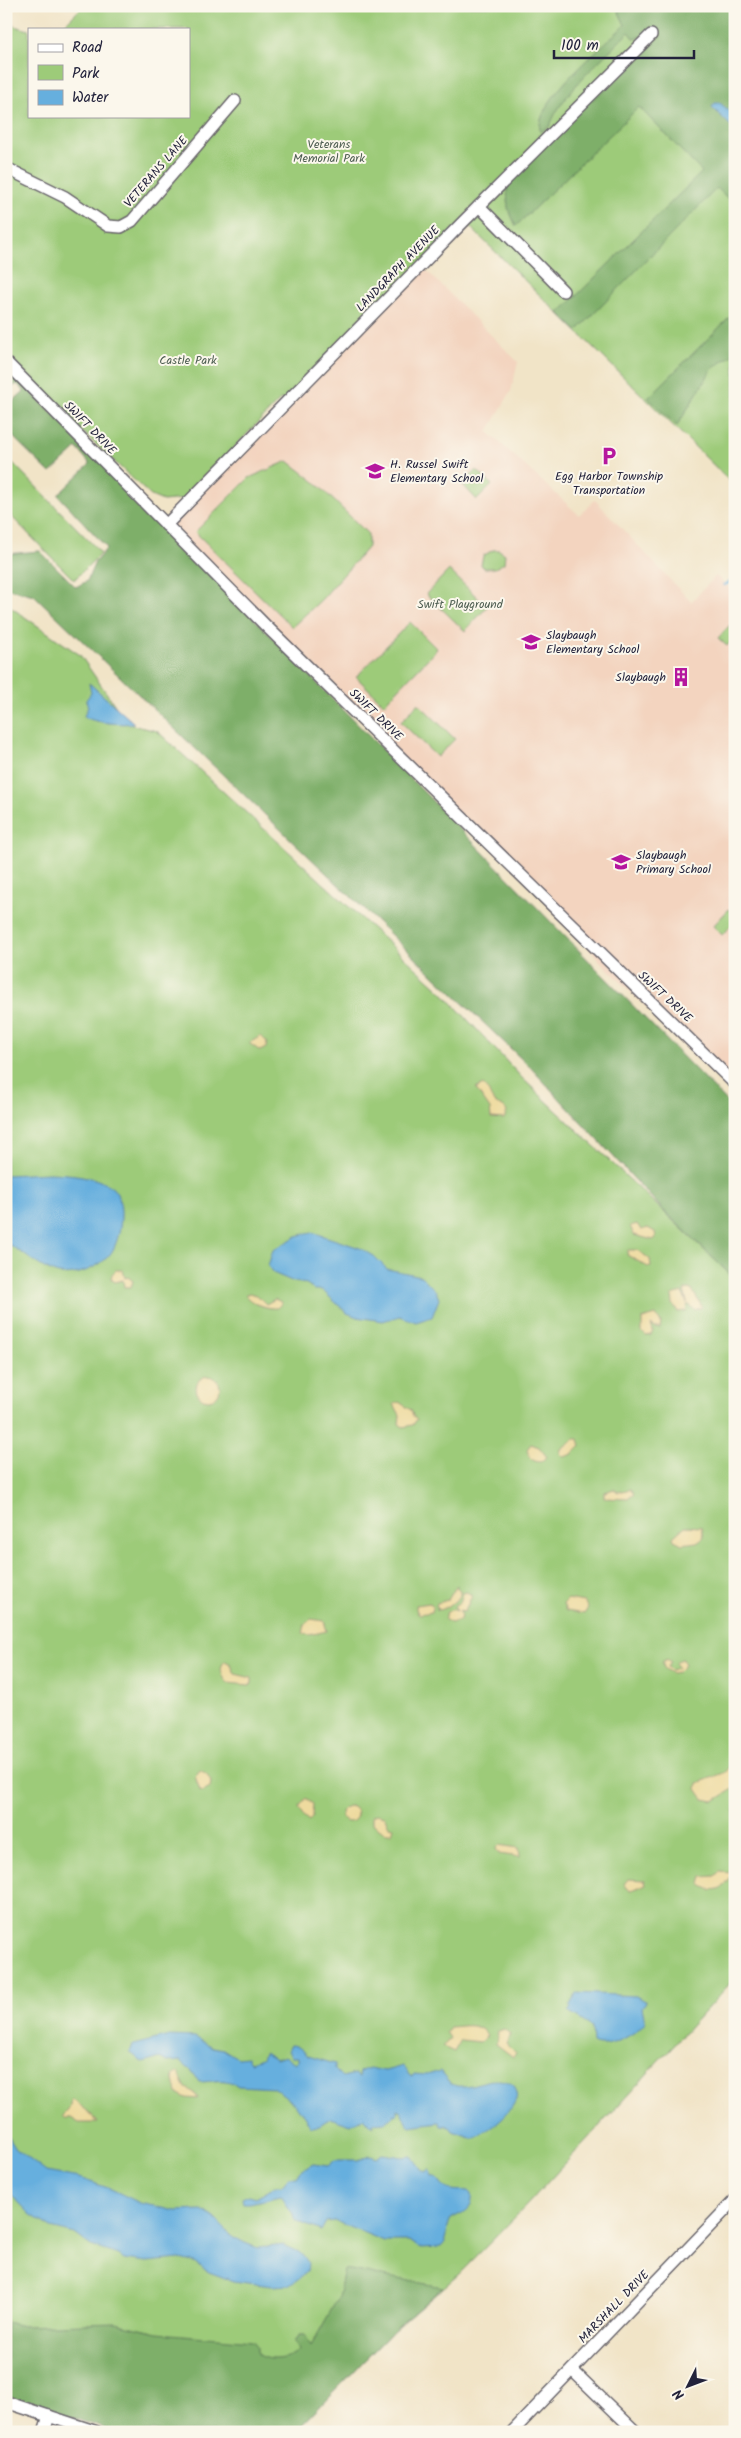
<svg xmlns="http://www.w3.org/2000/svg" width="741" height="2438" font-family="Kalam,sans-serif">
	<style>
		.built { fill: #f3d4bf }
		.green { fill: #9dcb79; stroke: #60765a }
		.forest { fill: #7eaf69; stroke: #506852 }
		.sand { fill: #eeda9e; stroke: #887e6c }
		.water { fill: #66afde; stroke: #44688c }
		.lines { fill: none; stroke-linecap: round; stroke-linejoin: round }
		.stream { stroke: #66afde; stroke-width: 2.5 }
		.minor-casing { stroke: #6a666c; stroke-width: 14 }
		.minor { stroke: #fff; stroke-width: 11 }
		.labels { text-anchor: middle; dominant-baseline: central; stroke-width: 4; stroke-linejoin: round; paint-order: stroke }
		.park-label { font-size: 12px; fill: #4d5d51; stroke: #fbf7ec }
		.street-label { font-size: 12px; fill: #22223b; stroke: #fbf7ec }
		.poi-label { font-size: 12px; fill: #22223b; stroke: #fbf7ec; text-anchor: start }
	</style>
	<rect width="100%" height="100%" fill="#fbf7ec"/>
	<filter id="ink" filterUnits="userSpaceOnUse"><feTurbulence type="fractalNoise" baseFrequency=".02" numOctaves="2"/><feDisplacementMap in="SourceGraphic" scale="10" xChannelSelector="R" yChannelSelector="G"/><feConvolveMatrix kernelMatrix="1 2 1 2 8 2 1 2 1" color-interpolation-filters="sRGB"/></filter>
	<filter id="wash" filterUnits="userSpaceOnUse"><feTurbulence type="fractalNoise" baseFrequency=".0096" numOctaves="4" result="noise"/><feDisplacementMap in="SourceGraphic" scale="20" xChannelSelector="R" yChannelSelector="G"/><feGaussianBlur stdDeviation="1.12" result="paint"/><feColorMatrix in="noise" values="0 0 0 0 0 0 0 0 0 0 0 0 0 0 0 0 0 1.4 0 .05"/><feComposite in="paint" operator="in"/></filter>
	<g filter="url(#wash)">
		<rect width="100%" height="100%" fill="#f1e4c7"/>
		<polygon class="built" points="421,265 518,362 511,391 488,432 579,515 595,500 691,602 716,576 735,594 735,1095 599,960 566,920 166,525"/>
		<g class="green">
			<polygon points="83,6 735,6 735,486 464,221 287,403 281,399 184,499 163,501 151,496 6,360 6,175 12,177 6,174 6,24 29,30 29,116 189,116 189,29 60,29"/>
			<polygon points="6,456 101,553 74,580 6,511"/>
			<polygon points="288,461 315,482 368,534 368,547 321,600 292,627 195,532 249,478"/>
			<polygon points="477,470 492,485 477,500 462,484"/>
			<polygon points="493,550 499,550 505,554 504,563 495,568 484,568 481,565 483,556"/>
			<polygon points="449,570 487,607 465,631 426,594"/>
			<polygon points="6,604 80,655 128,724 157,731 441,991 522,1078 735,1279 735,1978 526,2206 458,2275 394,2330 295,2432 6,2391"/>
			<polygon points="410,622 437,649 384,704 356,677"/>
			<polygon points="730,625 735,630 735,638 727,646 718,638"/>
			<polygon points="418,703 455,739 437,757 401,722"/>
			<polygon points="729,909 735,915 735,922 722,935 713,926"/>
		</g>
		<g class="forest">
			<path d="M616 6H735V205L717 188 577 331 559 313 702 172 639 107 516 226 508 208 507 186 648 34 635 39 629 32C605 56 560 95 550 126L540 132C534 101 604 45 625 25Z"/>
			<polygon points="735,312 735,353 712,369 677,426 648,398"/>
			<polygon points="6,370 51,411 735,1110 735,1279 665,1212 531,1068 34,595 6,588 6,554 40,551 76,587 87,581 95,562 107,548 58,495 90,464 77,448 50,473 6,430 6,408 24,391 17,384 6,391"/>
			<path d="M344 2269 443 2287 394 2330 295 2432H116L6 2396V2322L23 2326 116 2323 158 2333 253 2341 257 2346V2354C268 2363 292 2359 300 2349L294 2342 299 2335H305L311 2346 338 2298Z"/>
		</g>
		<g class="sand">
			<polygon points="261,1036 267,1042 266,1048 260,1051 249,1043"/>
			<path d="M483 1085C490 1091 489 1096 494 1102 499 1107 504 1105 507 1112L504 1119 491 1118 490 1109 476 1089Z"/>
			<polygon points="637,1224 641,1230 648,1228 655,1232 656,1238 653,1240 634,1235 630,1226"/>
			<polygon points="628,1250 637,1250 650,1259 651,1266 648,1267 627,1255"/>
			<polygon points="116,1270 123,1270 125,1278 128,1277 133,1281 131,1287 124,1287 123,1280 115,1282 111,1279 112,1274"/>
			<polygon points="689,1289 693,1291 702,1307 695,1310 688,1304 686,1311 678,1312 673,1304 672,1295 682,1292 687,1303 684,1290"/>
			<path d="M249 1293 257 1295 266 1304 275 1299 281 1302V1304L277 1308C266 1309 250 1303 245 1295Z"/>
			<polygon points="656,1315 661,1323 660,1328 655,1328 651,1325 653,1331 651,1335 646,1336 642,1332 642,1319"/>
			<circle cx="208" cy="1388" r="12"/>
			<polygon points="399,1402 411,1410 413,1416 417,1419 413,1425 403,1427 399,1424 400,1415 394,1404"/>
			<polygon points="574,1439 579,1439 581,1446 573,1454 564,1457 560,1454 561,1449"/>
			<path d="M531 1444 539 1447 547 1457 540 1462C531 1461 529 1458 527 1449Z"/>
			<polygon points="614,1489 618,1492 630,1489 634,1494 628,1499 604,1498 604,1492"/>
			<polygon points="685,1526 702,1527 704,1537 697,1542 682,1544 674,1540 673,1537"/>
			<path d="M457 1585V1589L460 1591V1596C454 1602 445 1611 436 1610L439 1609 436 1606 437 1603 448 1600Z"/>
			<polygon points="467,1592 472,1596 464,1612 459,1611 461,1614 460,1620 451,1623 444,1619 446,1613 452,1609 457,1611 454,1606 461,1601 463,1593"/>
			<polygon points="568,1599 584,1602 588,1608 584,1614 566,1611 563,1604"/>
			<polygon points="430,1603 433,1607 432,1612 420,1614 417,1612 415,1605"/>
			<polygon points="311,1619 324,1621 327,1631 309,1635 303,1634 305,1624"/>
			<polygon points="667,1659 671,1662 668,1667 671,1670 678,1668 676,1663 679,1660 683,1659 685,1665 678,1672 671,1673 664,1668 662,1662"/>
			<path d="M225 1661 231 1664 235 1674 252 1678V1684L249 1685 228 1683C222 1677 218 1668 225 1661Z"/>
			<polygon points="735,1757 735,1788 714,1801 704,1799 697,1789 698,1783 726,1772"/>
			<polygon points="200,1770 207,1774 211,1781 210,1788 203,1792 200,1791 195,1776"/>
			<polygon points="306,1798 313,1804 312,1817 309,1821 303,1816 299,1807"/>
			<circle cx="349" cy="1814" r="8"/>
			<polygon points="376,1814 384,1816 389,1826 394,1827 392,1833 386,1833 372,1823 372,1816"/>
			<polygon points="498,1845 519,1848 520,1857 499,1854 496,1849"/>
			<path d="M719 1872 733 1873C726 1889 714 1895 700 1884L702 1877 715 1876Z"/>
			<polygon points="628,1879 645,1880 646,1884 630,1891 624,1884"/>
			<path d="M450 2027C466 2026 479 2022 487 2036L480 2042 461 2040 454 2052 443 2047 450 2038 446 2032Z"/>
			<polygon points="504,2029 510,2034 506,2043 516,2053 513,2057 496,2044 498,2033 496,2032"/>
			<polygon points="178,2072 186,2088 195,2093 198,2099 186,2098 177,2093 173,2076"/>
			<polygon points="72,2099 90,2113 98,2123 79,2123 71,2118 65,2118 63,2116 69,2109"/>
		</g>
		<g class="water">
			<polygon points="715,103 720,103 735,116 735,130 712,107"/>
			<path d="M89 683 134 723C124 725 92 723 84 716L88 707 86 700 91 693Z"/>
			<path d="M50 1173C69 1174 93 1175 110 1186 128 1197 121 1239 111 1253 100 1268 73 1279 55 1273 37 1266 23 1252 6 1243V1175Z"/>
			<polygon points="312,1232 360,1248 374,1256 387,1269 421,1276 436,1291 439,1299 432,1317 416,1322 400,1316 383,1321 357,1317 347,1313 322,1290 314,1290 307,1284 294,1282 273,1273 268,1266 273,1250 297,1236"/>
			<path d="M577 1993 636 1996 646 2002 642 2007 645 2022C637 2034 606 2051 593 2043L592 2027 568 2012 571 2008 570 2005Z"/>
			<path d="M169 2036 195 2037 212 2047 223 2049 237 2058 247 2057 250 2062 262 2058 264 2052 276 2059 285 2056 295 2063 298 2061V2057H292L288 2051 291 2045C298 2045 304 2051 308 2056L335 2064V2070L342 2077 355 2074 359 2077 360 2072 369 2068 385 2071 403 2066 412 2077 414 2074 427 2075 440 2071 451 2084 457 2086C477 2088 492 2073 512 2084 514 2089 518 2094 516 2099 511 2114 487 2132 473 2138L453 2131 450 2127 441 2126 439 2122 410 2126 406 2123 401 2111 397 2109V2115L393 2114 394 2116 385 2122 373 2123 374 2127 363 2118 351 2125 330 2118 320 2125 311 2126 295 2104 275 2088 238 2086C228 2077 211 2082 199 2082L189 2068 181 2061 167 2062 160 2058 143 2063 130 2052 133 2045Z"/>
			<polygon points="6,2133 16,2149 46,2172 79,2178 111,2189 140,2203 176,2211 202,2210 214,2218 232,2236 245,2243 258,2248 284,2245 299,2252 308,2262 307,2272 290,2285 272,2286 233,2281 209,2272 192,2262 180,2259 147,2262 124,2259 119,2255 91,2246 75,2234 51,2228 30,2214 6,2189"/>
			<path d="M382 2154 403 2157 412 2156 421 2169 426 2172 429 2168 432 2176C442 2179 438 2183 444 2187 452 2192 460 2190 469 2191L472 2194C474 2210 461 2213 451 2219 444 2229 451 2238 441 2247L421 2248 409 2241H384L335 2221 326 2222 321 2231 294 2220 293 2214 281 2196 250 2203H243L242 2198 249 2195 256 2197 275 2186H282L289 2177H297L301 2171 313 2164 328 2166 335 2160H358L370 2156 377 2158Z"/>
		</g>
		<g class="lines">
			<polyline class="stream" points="724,585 735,580"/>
		</g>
	</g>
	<g filter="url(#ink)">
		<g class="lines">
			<g class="minor-casing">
				<g id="minor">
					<polyline points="6,168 65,197 108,226 121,227 132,221 235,101"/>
					<polyline points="479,206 563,291"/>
					<polyline points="6,362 265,625 732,1081"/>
					<polyline points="166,525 464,221 651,35"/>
					<polyline points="572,2370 636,2432"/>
					<polyline points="6,2402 97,2432"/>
					<polyline points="44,2432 49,2416"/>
					<polyline points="512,2432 735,2200"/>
				</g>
			</g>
			<use href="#minor" class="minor"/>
		</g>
	</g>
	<defs>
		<g id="parking-bare" transform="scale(1.5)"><path d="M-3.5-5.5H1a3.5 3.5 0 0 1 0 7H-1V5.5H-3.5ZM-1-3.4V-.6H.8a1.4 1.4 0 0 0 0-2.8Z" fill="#b5179e" stroke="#fbf7ec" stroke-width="2.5" paint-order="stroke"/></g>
		<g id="school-bare" transform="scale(1.5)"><path d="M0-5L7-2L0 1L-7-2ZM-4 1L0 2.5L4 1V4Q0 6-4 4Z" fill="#b5179e" stroke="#fbf7ec" stroke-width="2.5" paint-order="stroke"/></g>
		<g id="building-bare" transform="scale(1.5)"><path d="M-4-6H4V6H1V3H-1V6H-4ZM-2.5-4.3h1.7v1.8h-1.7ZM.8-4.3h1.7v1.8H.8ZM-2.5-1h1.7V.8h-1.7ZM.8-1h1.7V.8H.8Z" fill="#b5179e" stroke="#fbf7ec" stroke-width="2.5" paint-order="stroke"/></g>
	</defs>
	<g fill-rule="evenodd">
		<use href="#parking-bare" x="609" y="456"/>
		<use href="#school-bare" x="375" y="471"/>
		<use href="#school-bare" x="531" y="642"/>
		<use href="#building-bare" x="681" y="677"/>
		<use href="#school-bare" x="621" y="862"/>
	</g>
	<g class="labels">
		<g class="park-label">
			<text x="329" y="144">Veterans<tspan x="329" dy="14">Memorial Park</tspan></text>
			<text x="188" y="360">Castle Park</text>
			<text x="460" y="604">Swift Playground</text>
		</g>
		<g class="street-label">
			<text transform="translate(156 172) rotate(-49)">VETERANS LANE</text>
			<text transform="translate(398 269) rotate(-46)">LANDGRAPH AVENUE</text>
			<text transform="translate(90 428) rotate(46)">SWIFT DRIVE</text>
			<text transform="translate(376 715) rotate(44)">SWIFT DRIVE</text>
			<text transform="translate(665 997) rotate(43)">SWIFT DRIVE</text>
			<text transform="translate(614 2307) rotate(-46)">MARSHALL DRIVE</text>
		</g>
		<g class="poi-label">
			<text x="390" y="464">H. Russel Swift<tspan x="390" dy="14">Elementary School</tspan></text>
			<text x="609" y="476" text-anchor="middle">Egg Harbor Township<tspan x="609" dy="14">Transportation</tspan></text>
			<text x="546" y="635">Slaybaugh<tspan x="546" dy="14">Elementary School</tspan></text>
			<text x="666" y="677" text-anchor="end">Slaybaugh</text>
			<text x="636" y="855">Slaybaugh<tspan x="636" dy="14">Primary School</tspan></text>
		</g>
	</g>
	<rect width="741" height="2438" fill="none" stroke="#fbf7ec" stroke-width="25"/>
	<rect x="28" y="28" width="162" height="90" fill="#fbf7ec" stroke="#a4a2a5"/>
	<rect x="38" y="44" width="25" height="8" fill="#ffffff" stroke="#a4a2a5"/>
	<text x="72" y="52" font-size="15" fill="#22223b">Road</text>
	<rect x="38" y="65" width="25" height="15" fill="#9dcb79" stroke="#a4a2a5"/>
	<text x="72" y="78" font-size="15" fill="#22223b">Park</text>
	<rect x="38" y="90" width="25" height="15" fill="#66afde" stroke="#a4a2a5"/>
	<text x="72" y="102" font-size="15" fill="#22223b">Water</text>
	<g transform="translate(688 2386) rotate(228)" stroke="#fbf7ec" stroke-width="4" paint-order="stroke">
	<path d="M0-4L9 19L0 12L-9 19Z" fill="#22223b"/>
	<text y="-8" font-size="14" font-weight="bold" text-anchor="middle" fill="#22223b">N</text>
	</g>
	<path d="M554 50v8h140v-8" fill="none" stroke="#22223b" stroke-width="2.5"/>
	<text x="561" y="50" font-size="15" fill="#22223b" stroke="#fbf7ec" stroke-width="4" paint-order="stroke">100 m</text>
</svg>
